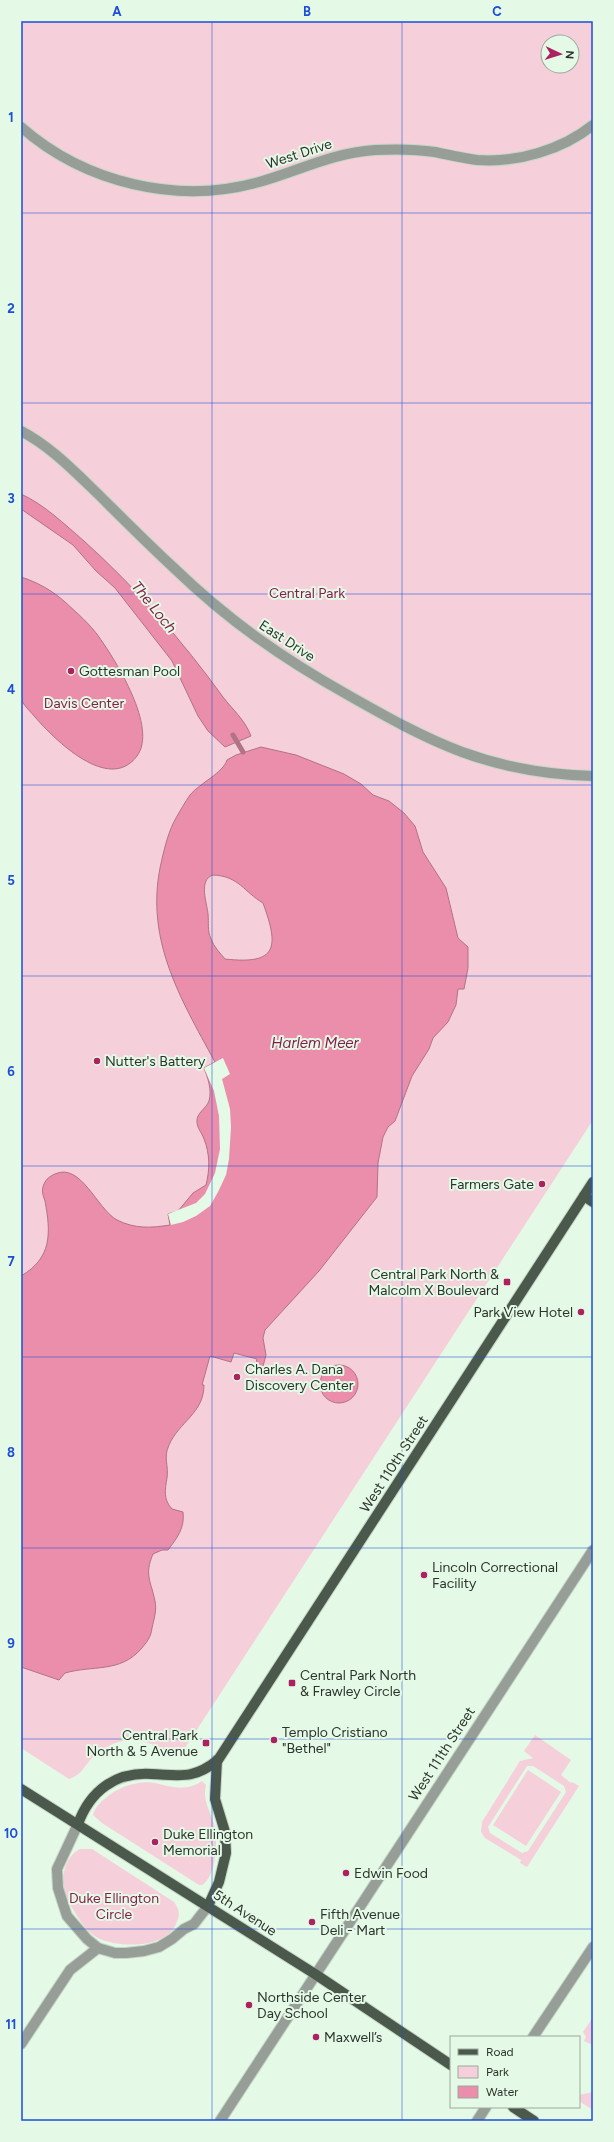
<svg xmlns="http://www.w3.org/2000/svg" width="614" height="2142" font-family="Figtree,sans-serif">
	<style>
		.green { fill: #f5cfda; fill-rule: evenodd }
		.water { fill: #ea8eac; stroke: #b17386; fill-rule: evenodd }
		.pier { fill: #e5f9e7 }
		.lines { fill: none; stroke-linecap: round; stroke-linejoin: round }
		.stream { stroke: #b17386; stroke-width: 5 }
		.minor-casing { stroke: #c4d6c6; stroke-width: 12 }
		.major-casing { stroke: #c4d6c6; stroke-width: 12 }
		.minor { stroke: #969e97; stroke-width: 10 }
		.major { stroke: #4b594d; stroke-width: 10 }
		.grid { fill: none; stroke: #1d4ed8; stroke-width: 1; stroke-opacity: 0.55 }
		.poi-dot { fill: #ac2160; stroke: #e5f9e7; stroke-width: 1.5 }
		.labels { text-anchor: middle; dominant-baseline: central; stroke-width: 4; stroke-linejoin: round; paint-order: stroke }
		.street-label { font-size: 14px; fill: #2c342d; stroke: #e5f9e7 }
		.park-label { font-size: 14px; fill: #881d4c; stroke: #e5f9e7 }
		.poi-label { font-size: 14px; fill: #2c342d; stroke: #e5f9e7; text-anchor: start }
		.water-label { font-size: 15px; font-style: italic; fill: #871c4b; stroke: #e5f9e7 }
		.neatline { fill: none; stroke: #1d4ed8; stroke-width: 1.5 }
		.grid-label { font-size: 13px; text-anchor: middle; font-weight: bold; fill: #1d4ed8 }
	</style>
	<rect width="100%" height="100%" fill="#e5f9e7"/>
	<g class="green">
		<path d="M21 21H593V1120L183 1751C168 1756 148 1738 129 1740 115 1741 101 1749 91 1759 83 1768 81 1775 69 1779L21 1748ZM548 42H572V66H548Z"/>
		<path d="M535 1735 571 1760 561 1775 571 1783 572 1782 579 1786 527 1867 520 1863 521 1860 485 1838 481 1832 482 1822 520 1761 533 1758 524 1751ZM527 1766H533L564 1786 566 1792 528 1851 522 1853 490 1833 488 1827Z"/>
		<polygon points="528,1770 561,1792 526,1846 493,1825"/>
		<path d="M202 1781 206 1785C202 1799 210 1811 214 1824 218 1839 217 1876 202 1885H199L102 1823 93 1815C95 1808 100 1802 106 1798 118 1787 139 1780 155 1783 172 1787 186 1792 202 1781Z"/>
		<path d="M80 1849H92L174 1902C180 1910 180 1916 176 1924 166 1949 118 1948 98 1938 87 1932 80 1921 74 1911 69 1903 63 1892 63 1882 63 1869 68 1855 80 1849Z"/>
		<polygon points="593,2017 593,2045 584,2041 586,2037 583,2032"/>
		<polygon points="593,2092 593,2110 579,2101 579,2095"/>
	</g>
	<g class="water">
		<path d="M21 494C45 505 64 524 84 541 136 588 182 640 223 697 233 710 245 720 251 736L225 747 208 731 198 716 172 661 115 588 96 571 73 545 21 509Z"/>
		<path d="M21 577C37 582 53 591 65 602 77 613 90 624 99 637 116 661 158 728 137 756 109 794 54 739 35 717 31 712 25 707 22 701 19 694 21 681 21 674 21 642 21 609 21 577Z"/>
		<path d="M261 747 296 755 344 774 361 784 373 795 389 801 404 813 415 826 423 852 446 888 458 938 468 947V968L464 989H458L456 1005 448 1022 433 1038 429 1049 412 1076 395 1121 388 1127 383 1137 378 1163 377 1197 319 1271 265 1330 263 1338 266 1355 262 1370 255 1368 257 1359 234 1353 231 1362 210 1356 202 1385H204C204 1413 179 1422 169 1445 163 1458 169 1466 167 1478 165 1490 163 1499 172 1509L183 1512C185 1528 177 1538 168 1550H162L153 1554C144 1575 151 1581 155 1601 157 1610 154 1619 152 1628 151 1637 147 1642 141 1649 120 1673 93 1665 65 1673L59 1680 21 1667V1276C52 1258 51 1233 45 1201 43 1195 41 1191 44 1184 46 1179 50 1176 55 1174 81 1162 97 1209 117 1220 135 1229 151 1228 170 1225L168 1214 178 1211 193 1193 206 1185C210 1169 210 1154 204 1139 202 1133 197 1128 197 1122 196 1113 206 1109 209 1101 212 1090 208 1078 204 1068L215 1062C179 996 143 936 162 859 165 846 169 830 176 818 180 811 185 802 190 795 200 783 223 773 227 760L236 755ZM213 875C239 876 244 892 263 903 279 947 278 965 225 959 220 953 214 947 211 939 207 930 209 923 208 914 207 903 198 880 213 875Z"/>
		<circle cx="339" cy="1384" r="19"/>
	</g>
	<polygon class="pier" points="223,1058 230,1074 222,1079 230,1109 231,1127 229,1159 226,1175 218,1192 210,1206 196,1216 183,1222 171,1225 168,1214 196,1203 205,1194 215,1173 220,1149 219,1116 214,1091 204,1068"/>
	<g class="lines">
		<polyline class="stream" points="233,735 243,752"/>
		<g class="minor-casing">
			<g id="minor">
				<path d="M21 127C85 183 177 205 259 182 299 171 331 153 375 150 395 149 415 149 435 152 449 155 463 158 477 160 517 163 562 150 593 125"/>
				<path d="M21 431C50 446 74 471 98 494 123 519 148 544 174 568 229 621 282 658 348 695 385 716 422 737 462 752 503 767 550 775 593 776"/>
				<polyline points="78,1824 57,1869 58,1888 67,1916 87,1939 98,1948 115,1953 126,1953 144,1951 159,1947 172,1939 184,1929 194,1924 208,1906"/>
				<polyline points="533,2037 593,1947"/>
				<polyline points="21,2044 70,1970 98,1948"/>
				<polyline points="220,2121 593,1550"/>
				<polyline points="477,2121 486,2107"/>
			</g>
		</g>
		<g class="major-casing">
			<g id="major">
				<polyline points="584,1196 593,1202"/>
				<polyline points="21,1789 315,1974 451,2065"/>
				<path d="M78 1824C90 1791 115 1772 151 1774 180 1775 193 1780 218 1760L593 1182"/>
				<polyline points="208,1906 219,1882 226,1853 225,1832 215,1799 217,1760"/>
				<polyline points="513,2107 534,2121"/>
			</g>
		</g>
		<use href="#minor" class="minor"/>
		<use href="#major" class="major"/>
	</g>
	<path class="grid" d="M212 21V2121M402 21V2121M21 213H593M21 403H593M21 594H593M21 785H593M21 976H593M21 1166H593M21 1357H593M21 1548H593M21 1739H593M21 1929H593"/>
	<g class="poi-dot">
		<circle cx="71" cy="671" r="4"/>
		<circle cx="97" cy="1061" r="4"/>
		<circle cx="542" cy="1184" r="4"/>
		<rect x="503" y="1278" width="8" height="8" rx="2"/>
		<circle cx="581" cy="1312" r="4"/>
		<circle cx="237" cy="1377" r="4"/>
		<circle cx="424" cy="1575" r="4"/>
		<rect x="288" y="1679" width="8" height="8" rx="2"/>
		<circle cx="274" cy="1740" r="4"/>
		<rect x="202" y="1739" width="8" height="8" rx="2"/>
		<circle cx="155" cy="1842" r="4"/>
		<circle cx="346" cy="1873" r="4"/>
		<circle cx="312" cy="1922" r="4"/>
		<circle cx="249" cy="2005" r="4"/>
		<circle cx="316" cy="2037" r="4"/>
	</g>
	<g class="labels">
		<g class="street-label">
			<text transform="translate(299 154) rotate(-18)">West Drive</text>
			<text transform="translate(287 641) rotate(33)">East Drive</text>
			<text transform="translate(394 1464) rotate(-57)">West 110th Street</text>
			<text transform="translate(442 1754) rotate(-57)">West 111th Street</text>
			<text transform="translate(245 1913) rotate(33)">5th Avenue</text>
		</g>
		<g class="park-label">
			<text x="307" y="593">Central Park</text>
			<text x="84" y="703">Davis Center</text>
			<text x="114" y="1898">Duke Ellington<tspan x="114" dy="16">Circle</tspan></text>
		</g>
		<g class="poi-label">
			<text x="79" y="671">Gottesman Pool</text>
			<text x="105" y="1061">Nutter's Battery</text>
			<text x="534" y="1184" text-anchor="end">Farmers Gate</text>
			<text x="499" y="1274" text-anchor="end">Central Park North &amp;<tspan x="499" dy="16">Malcolm X Boulevard</tspan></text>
			<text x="573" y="1312" text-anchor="end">Park View Hotel</text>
			<text x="245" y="1369">Charles A. Dana<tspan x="245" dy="16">Discovery Center</tspan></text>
			<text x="432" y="1567">Lincoln Correctional<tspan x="432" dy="16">Facility</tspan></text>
			<text x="300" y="1675">Central Park North<tspan x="300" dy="16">&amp; Frawley Circle</tspan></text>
			<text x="282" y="1732">Templo Cristiano<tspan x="282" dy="16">"Bethel"</tspan></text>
			<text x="198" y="1735" text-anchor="end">Central Park<tspan x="198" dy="16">North &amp; 5 Avenue</tspan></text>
			<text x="163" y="1834">Duke Ellington<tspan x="163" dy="16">Memorial</tspan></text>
			<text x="354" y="1873">Edwin Food</text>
			<text x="320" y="1914">Fifth Avenue<tspan x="320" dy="16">Deli - Mart</tspan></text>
			<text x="257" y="1997">Northside Center<tspan x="257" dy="16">Day School</tspan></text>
			<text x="324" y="2037">Maxwell’s</text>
		</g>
		<g class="water-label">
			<text transform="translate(154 607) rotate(51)">The Loch</text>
			<text x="315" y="1043">Harlem Meer</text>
		</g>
	</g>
	<rect width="614" height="2142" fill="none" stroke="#e5f9e7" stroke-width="44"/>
	<rect x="450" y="2036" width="130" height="72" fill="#e5f9e7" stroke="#9baa9d"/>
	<rect x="458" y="2049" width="20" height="6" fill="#4b594d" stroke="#9baa9d"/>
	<text x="486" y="2056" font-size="12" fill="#2c342d">Road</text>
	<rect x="458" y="2066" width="20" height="12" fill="#f5cfda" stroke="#9baa9d"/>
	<text x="486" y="2076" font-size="12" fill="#2c342d">Park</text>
	<rect x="458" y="2086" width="20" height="12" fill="#ea8eac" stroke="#9baa9d"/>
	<text x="486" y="2096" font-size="12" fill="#2c342d">Water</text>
	<g transform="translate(560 54) rotate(94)"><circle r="19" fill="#e5f9e7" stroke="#9baa9d"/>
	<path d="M0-3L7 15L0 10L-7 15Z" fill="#ac2160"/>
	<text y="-6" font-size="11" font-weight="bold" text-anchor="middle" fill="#2c342d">N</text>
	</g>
	<rect x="22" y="22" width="570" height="2098" class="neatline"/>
	<g class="grid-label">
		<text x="117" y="16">A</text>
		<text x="307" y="16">B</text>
		<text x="497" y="16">C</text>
		<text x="11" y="122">1</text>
		<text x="11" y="313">2</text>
		<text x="11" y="503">3</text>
		<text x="11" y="694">4</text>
		<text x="11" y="885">5</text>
		<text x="11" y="1076">6</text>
		<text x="11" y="1266">7</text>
		<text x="11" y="1457">8</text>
		<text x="11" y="1648">9</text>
		<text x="11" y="1838">10</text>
		<text x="11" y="2029">11</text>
	</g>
</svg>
